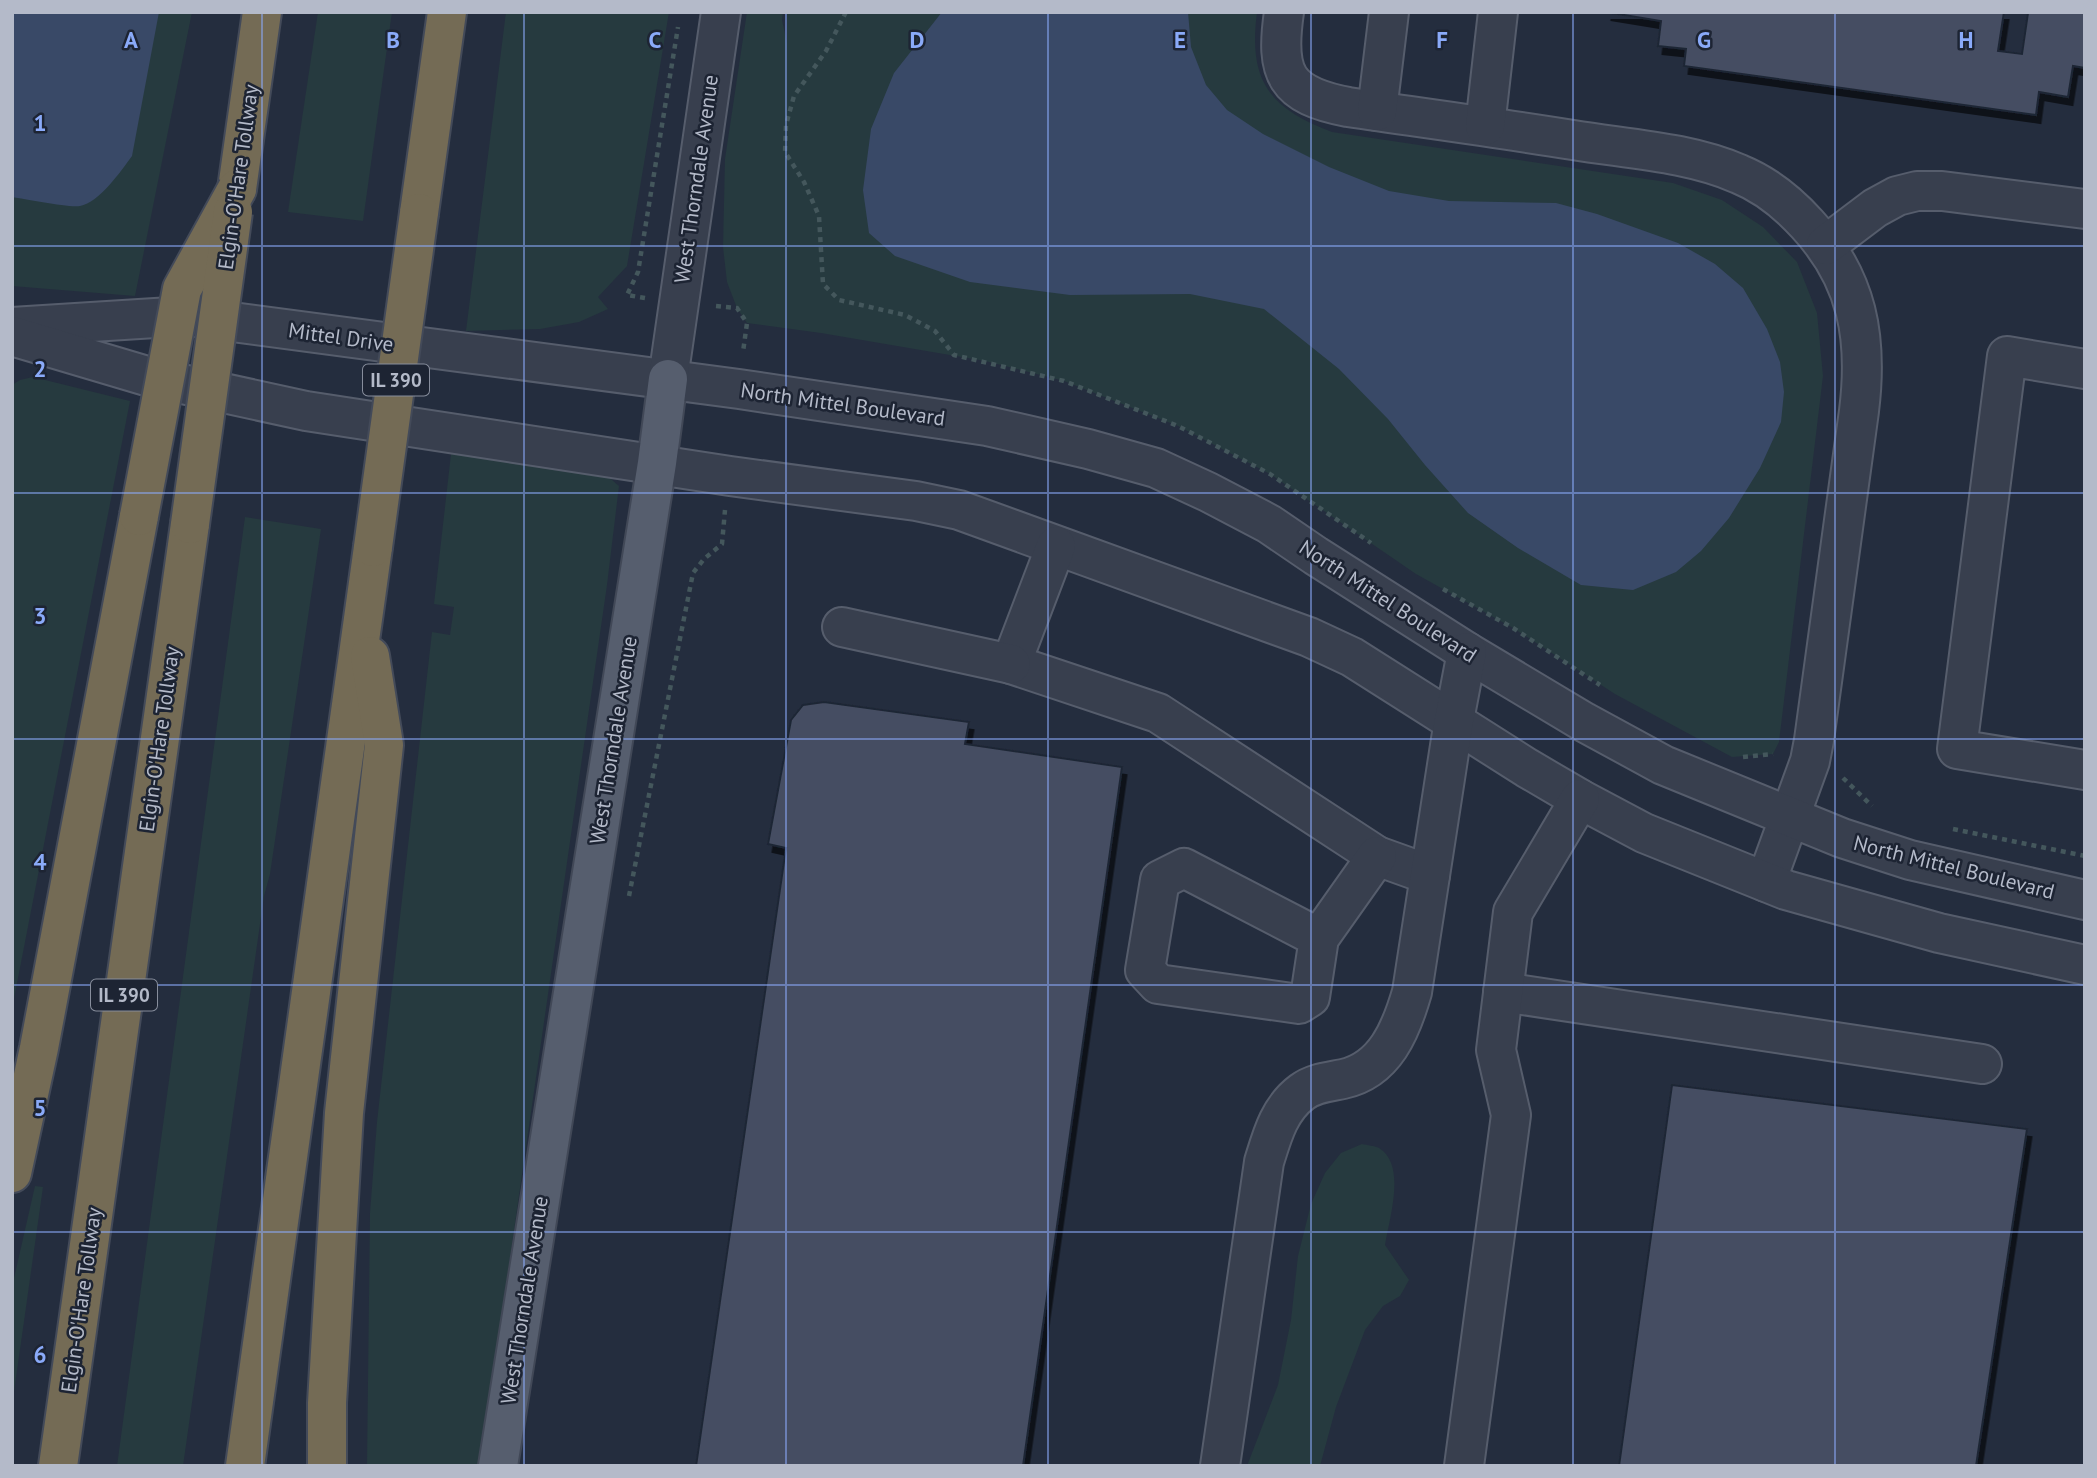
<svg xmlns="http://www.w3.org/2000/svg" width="2097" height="1478" font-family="'PT Sans',sans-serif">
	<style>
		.green { fill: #263a3f }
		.water { fill: #394967 }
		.building { fill: #454e62; stroke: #1f2635; stroke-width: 2; filter: url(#shadow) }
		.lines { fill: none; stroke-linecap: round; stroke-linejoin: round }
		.minor-casing { stroke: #565d6c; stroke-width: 42 }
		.major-casing { stroke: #414857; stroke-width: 42 }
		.highway-casing { stroke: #434a59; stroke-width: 42 }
		.path { stroke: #44575c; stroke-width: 4.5; stroke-dasharray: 5 5; stroke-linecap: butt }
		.minor { stroke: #383f4e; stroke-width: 38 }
		.major { stroke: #565e6e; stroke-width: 38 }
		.highway { stroke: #746b55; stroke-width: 38 }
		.highway-bridge-casing { stroke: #434a59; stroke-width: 42; stroke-linecap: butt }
		.highway-bridge { stroke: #746b55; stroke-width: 38 }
		.grid { fill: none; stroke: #8aaaf9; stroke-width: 2; stroke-opacity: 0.55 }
		.labels { text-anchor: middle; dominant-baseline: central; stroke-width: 5; stroke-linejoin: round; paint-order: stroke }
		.shield { fill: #1d2433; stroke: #878d9c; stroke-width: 2 }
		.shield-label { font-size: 19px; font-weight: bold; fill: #b4bac9 }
		.street-label { font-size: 21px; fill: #b4bac9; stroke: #1d2433 }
		.grid-label { font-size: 23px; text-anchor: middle; font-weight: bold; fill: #8aaaf9; stroke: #1d2433; stroke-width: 5; stroke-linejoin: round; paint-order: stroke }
	</style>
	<defs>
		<filter id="shadow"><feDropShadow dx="4.5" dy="8" stdDeviation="0" flood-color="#0009"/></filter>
	</defs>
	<rect width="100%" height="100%" fill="#242d3e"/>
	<g class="green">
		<polygon points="12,12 192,12 135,296 12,286"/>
		<polygon points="318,12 392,12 363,221 288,212"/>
		<polygon points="506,12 669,12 627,266 598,297 608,309 579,322 540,329 466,331"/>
		<path d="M747 12H783L782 20 787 43V12H1257C1248 81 1269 108 1332 132L1673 183 1722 200 1763 227 1797 262 1817 313 1823 376 1779 742 1773 754 1732 757 1615 694 1513 628 1416 574 1270 474 1178 426 1064 381 985 361 821 333 747 323 737 308 727 282 723 247 725 159Z"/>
		<polygon points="33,377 130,401 12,1009 12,385 20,380"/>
		<polygon points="451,454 605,474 619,486 607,585 480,1466 367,1466 370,1213 377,1122 432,632 450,635 454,607 434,604"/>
		<polygon points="245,517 321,529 270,874 264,896 183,1466 117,1466"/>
		<path d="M1362 1144C1367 1145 1375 1146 1379 1148 1407 1165 1389 1219 1385 1245L1409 1280 1400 1296 1383 1306 1365 1330 1336 1407 1320 1466H1247L1278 1385 1291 1320 1298 1256 1311 1204 1325 1173 1341 1153Z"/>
		<polygon points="35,1186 43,1187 12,1406 12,1287"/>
	</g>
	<g class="water">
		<path d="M12 12H159L132 156C121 171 99 203 80 206 69 208 26 199 12 197Z"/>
		<polygon points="942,12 1188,12 1191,47 1206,85 1227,110 1263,134 1329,167 1389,191 1449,201 1556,203 1597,214 1678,243 1715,264 1743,288 1767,329 1780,362 1784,392 1781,422 1760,468 1729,518 1701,551 1676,572 1633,590 1581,585 1518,548 1468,513 1425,465 1388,419 1339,369 1264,309 1190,294 1070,295 970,282 895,256 869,233 863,190 871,129 894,73"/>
	</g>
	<g class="building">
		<polygon points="1606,12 2004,12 1998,51 2022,54 2028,13 2025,12 2085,12 2085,68 2073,66 2068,97 2039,92 2036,115 1684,66 1686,49 1658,46 1661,21"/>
		<polygon points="824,702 969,722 965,744 1122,767 1023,1466 696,1466 786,848 768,844 791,720 803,705"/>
		<polygon points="1672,1085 2027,1129 1976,1466 1619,1466"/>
	</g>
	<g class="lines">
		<g class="minor-casing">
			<g id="minor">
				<path d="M1284 12C1275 74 1285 95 1348 107 1423 118 1498 128 1573 140 1628 149 1689 152 1739 174 1766 185 1788 203 1807 224 1858 279 1868 338 1859 411L1814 740 1810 761 1766 882"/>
				<polyline points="1377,111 1389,12"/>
				<polyline points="1485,126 1498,12"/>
				<polyline points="1826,245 1875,208 1897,196 1917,191 1942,191 2085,209"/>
				<polyline points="12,327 187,316 739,389 987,426 1088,449 1156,468 1208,492 1269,524 1316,556 1467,652 1584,722 1663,765 1842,838 1910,860 2085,900"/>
				<polyline points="12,336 150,377 306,411 730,476 916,501 959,510 1309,637 1352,657 1527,768 1580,799 1644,833 1786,890 1939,933 2085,965"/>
				<polyline points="2085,369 2007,356 1957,749 2085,770"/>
				<polyline points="668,379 721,12"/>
				<polyline points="1056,546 1011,664 1158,713 1377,856 1430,875"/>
				<polyline points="842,627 1011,664"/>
				<polyline points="1319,938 1184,868 1160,880 1145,970 1158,984 1299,1004 1310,997 1319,938 1377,856"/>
				<polyline points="1503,992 1982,1064"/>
				<path d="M1220 1466 1264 1162C1272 1136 1279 1109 1302 1092 1314 1083 1328 1082 1343 1079 1385 1070 1401 1030 1412 992L1454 720 1467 652"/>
				<polyline points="1464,1466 1511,1115 1496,1050 1513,912 1580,799"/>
			</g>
		</g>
		<g class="major-casing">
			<polyline id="major" points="498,1466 657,463 668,379"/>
		</g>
		<g class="highway-casing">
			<g id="highway">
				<polyline points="237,189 262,12"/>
				<polyline points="419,213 447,12"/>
				<polyline points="12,1173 39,1048 139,516"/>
				<polyline points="58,1466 190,524"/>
				<polyline points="245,1466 373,547"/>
				<polyline points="327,1466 327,1403 344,1113 384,745 370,656"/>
			</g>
		</g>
		<g class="path">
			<polyline points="846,12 826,51 794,96 786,125 785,152 804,182 819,216 823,284 839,300 905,315 935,331 954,355 1064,381 1178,426 1270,474 1371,543"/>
			<polyline points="645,298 627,295 638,272 678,27"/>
			<polyline points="716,306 737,308 747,323 743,352"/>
			<polyline points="1443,589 1513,628 1600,685"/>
			<polyline points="1743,757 1773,754"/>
			<polyline points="1843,778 1872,806"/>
			<polyline points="1953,829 2085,856"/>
			<polyline points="629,896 693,573 704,559 722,544 725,510"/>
		</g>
		<use href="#minor" class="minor"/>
		<use href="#major" class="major"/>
		<use href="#highway" class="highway"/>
		<g class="highway-bridge-casing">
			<g id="highway-bridge">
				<polyline points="139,516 182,289 237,189"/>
				<polyline points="190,524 233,212"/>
				<polyline points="373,547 419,213"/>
			</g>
		</g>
		<use href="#highway-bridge" class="highway-bridge"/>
	</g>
	<path class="grid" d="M262 12V1466M524 12V1466M786 12V1466M1048 12V1466M1311 12V1466M1573 12V1466M1835 12V1466M12 246H2085M12 493H2085M12 739H2085M12 985H2085M12 1232H2085"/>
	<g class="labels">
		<g class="shield">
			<rect x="363" y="364.5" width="66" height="31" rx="5"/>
			<rect x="91" y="979.5" width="66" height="31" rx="5"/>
		</g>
		<g class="shield-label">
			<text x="396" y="380">IL 390</text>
			<text x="124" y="995">IL 390</text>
		</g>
		<g class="street-label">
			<text transform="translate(238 177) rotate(-82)">Elgin-O'Hare Tollway</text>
			<text transform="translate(696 179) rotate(-82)">West Thorndale Avenue</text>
			<text transform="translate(341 337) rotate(8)">Mittel Drive</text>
			<text transform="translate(843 404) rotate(8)">North Mittel Boulevard</text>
			<text transform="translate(1388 601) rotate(33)">North Mittel Boulevard</text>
			<text transform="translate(159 739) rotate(-82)">Elgin-O'Hare Tollway</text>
			<text transform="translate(613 740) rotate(-81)">West Thorndale Avenue</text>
			<text transform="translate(1954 867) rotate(14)">North Mittel Boulevard</text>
			<text transform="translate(81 1300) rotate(-82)">Elgin-O'Hare Tollway</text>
			<text transform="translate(524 1300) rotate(-81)">West Thorndale Avenue</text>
		</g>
	</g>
	<g class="grid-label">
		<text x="131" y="48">A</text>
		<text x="393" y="48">B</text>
		<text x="655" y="48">C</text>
		<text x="917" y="48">D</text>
		<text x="1180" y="48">E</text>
		<text x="1442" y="48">F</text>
		<text x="1704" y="48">G</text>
		<text x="1966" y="48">H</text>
		<text x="40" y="131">1</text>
		<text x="40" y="377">2</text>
		<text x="40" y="624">3</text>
		<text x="40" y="870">4</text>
		<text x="40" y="1116">5</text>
		<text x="40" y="1363">6</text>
	</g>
	<rect width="2097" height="1478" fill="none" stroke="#b4bac9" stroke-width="28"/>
</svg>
